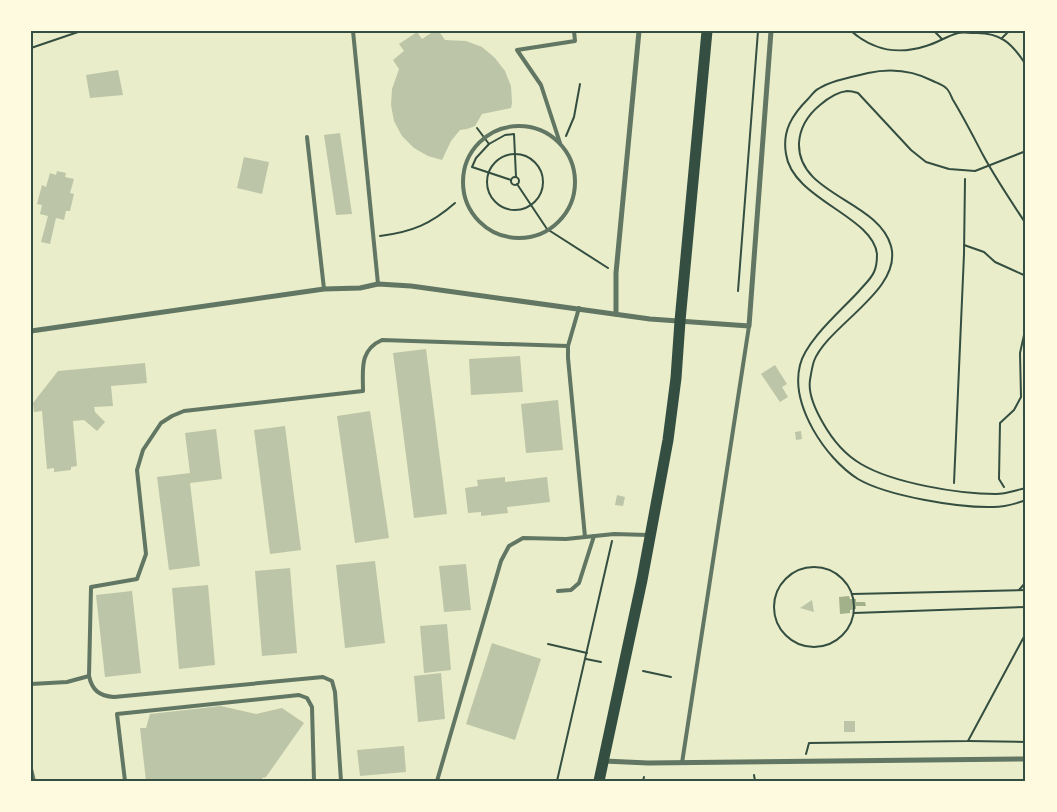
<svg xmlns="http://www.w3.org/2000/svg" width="1057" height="812" font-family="'PT Sans',sans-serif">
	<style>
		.water { fill: #a3b18a }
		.building { fill: #bcc5a7 }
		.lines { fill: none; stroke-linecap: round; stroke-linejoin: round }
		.path { stroke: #344e41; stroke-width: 2 }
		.service { stroke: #617663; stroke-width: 4 }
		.minor { stroke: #617663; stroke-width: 5 }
		.primary { stroke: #344e41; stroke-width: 11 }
		.neatline { fill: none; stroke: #344e41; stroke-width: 2 }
	</style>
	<rect width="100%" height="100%" fill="#e9edc9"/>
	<polygon class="water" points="849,596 850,599 856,599 856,602 865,602 866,606 856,606 856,609 850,610 850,613 840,614 839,597"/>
	<g class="building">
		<polygon points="434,31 439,31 445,40 466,41 482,47 495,58 505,71 511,86 512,103 511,108 482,114 475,126 467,129 460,130 451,141 442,160 428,156 414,148 402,136 394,121 391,105 392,89 399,69 393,60 404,51 399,44 417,32 422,39"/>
		<polygon points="118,70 123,95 90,98 86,75"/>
		<polygon points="340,133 352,214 336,215 324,135"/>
		<polygon points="244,157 269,162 262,194 237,188"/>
		<polygon points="57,171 66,173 65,177 74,179 70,193 74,194 70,211 66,211 64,220 56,218 50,244 41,242 48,216 40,214 42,205 37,204 42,185 46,187 50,173 56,175"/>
		<polygon points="426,349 447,514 414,518 393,353"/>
		<polygon points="520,356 523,392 471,395 469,359"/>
		<polygon points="145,363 147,383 111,386 113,406 94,407 95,412 105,422 97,431 84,420 73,421 77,466 71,467 71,470 54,472 54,468 47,469 42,411 34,412 33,403 58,371"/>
		<polygon points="775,365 787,384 782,387 788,397 780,402 761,374"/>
		<polygon points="558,400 563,450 526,453 521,404"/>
		<polygon points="370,411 389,538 355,543 337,416"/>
		<polygon points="285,426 301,550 270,554 254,430"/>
		<polygon points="216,429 222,479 190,483 200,566 169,570 157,477 190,473 185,433"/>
		<polygon points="801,431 802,439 796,440 795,432"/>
		<polygon points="505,477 505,482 547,477 550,502 507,507 508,513 481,516 481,512 468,513 465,488 478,486 477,480"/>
		<polygon points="617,495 625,497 623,506 615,505"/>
		<polygon points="375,561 385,643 345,648 336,565"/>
		<polygon points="466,564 471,610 444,612 439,566"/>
		<polygon points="290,568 297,653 262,656 255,571"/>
		<polygon points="208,585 215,665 179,669 172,588"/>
		<polygon points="132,591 141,673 105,677 96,595"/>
		<polygon points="812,600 814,612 800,608"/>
		<polygon points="447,624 451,670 424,673 420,626"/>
		<polygon points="492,643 541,659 515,740 466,724"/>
		<polygon points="441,673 445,719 418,722 414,676"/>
		<polygon points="221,706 256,714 282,708 304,723 266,777 262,778 262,781 146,781 140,728 146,728 150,714"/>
		<rect x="844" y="721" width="11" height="11"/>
		<polygon points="404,746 406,772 360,776 357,750"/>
	</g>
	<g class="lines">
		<g class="path">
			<path d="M851 31C874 51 898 55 926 46 937 43 947 36 958 33 963 32 968 33 974 33 1000 32 1012 43 1026 65"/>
			<polyline points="934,31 942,39"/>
			<polyline points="1002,38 1009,31"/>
			<polyline points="31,48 81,31"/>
			<polyline points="477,128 489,144 505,135 514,134 516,177"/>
			<polyline points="566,136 574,117 580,84"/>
			<polyline points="489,144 476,158 472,167 511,180"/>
			<path d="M1026 151 975 171 949 169 926 162 911 150 858 93C855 92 850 91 847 91 838 92 827 99 820 105 809 114 800 127 799 143 797 195 878 200 891 246 903 290 828 325 814 361 812 367 811 374 810 380 808 393 816 411 823 423 832 439 844 454 861 464 893 483 958 494 996 494 1006 494 1016 490 1026 488"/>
			<circle cx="515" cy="182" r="28"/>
			<circle cx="515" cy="181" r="4"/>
			<polyline points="517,184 547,229 608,268"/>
			<path d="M1026 224C1011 201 996 179 983 155 973 136 964 118 953 100 951 96 949 90 946 88 943 85 937 83 933 81 912 70 891 68 868 73 852 77 832 80 818 89 814 91 811 96 808 99 792 115 782 131 786 154 792 199 873 216 877 254 877 261 877 266 874 272 871 279 864 285 859 291 842 310 806 340 800 365 790 405 825 458 858 479 887 496 959 508 993 507 1004 507 1015 504 1026 500"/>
			<path d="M380 236C412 232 431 224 455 203"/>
			<polyline points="964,245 984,252 995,262 1026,276"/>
			<polyline points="738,291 758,31"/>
			<polyline points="954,483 964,254 965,179"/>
			<polyline points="1004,487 999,479 1000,423 1014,410 1021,397 1020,353 1026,326"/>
			<circle cx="814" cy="607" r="40"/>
			<polyline points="1019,590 1026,582"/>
			<polyline points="852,594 1026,590"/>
			<polyline points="854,613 1026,607"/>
			<polyline points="548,644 587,653"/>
			<polyline points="586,659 601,662"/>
			<polyline points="643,671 671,677"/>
			<polyline points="968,741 1026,742"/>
			<polyline points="806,754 809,743 968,741 1026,633"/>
			<polyline points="754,775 755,781"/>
			<polyline points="557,781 612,541"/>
			<polyline points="643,781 644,777"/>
		</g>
		<g class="service">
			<polyline points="353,31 378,284"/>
			<circle cx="519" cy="182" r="56"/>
			<polyline points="307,137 324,289"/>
			<polyline points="560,143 541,85 517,50 575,41 574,31"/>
			<polyline points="579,308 568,346 568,358 585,537"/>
			<polyline points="558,591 571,590 579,583 594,536"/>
			<path d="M89 676C92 690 99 696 114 697L323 677 332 681 335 692 341 781"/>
			<path d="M31 684 67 682 89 676 91 587 137 579 146 554 137 470 143 450 161 423 172 416 184 411 363 391C363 370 359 350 382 340L568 346"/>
			<polyline points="682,763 749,326"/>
			<polyline points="31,769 34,781"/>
			<polyline points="125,781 117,714 299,695 307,698 312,707 314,781"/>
			<polyline points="437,781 501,561 509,546 523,538 566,539 614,534 648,535"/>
		</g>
		<g class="minor">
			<polyline points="616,314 616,273 639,31"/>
			<polyline points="31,331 324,289 360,288 378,284 411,286 650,319 749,326 771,31"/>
			<polyline points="604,761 648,763 1026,759"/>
		</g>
		<polyline class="primary" points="599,781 642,580 668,440 676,378 680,321 707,31"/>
	</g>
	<rect width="1057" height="812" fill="none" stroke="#fefae0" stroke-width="65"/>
	<rect x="32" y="32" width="992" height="748" class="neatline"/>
</svg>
